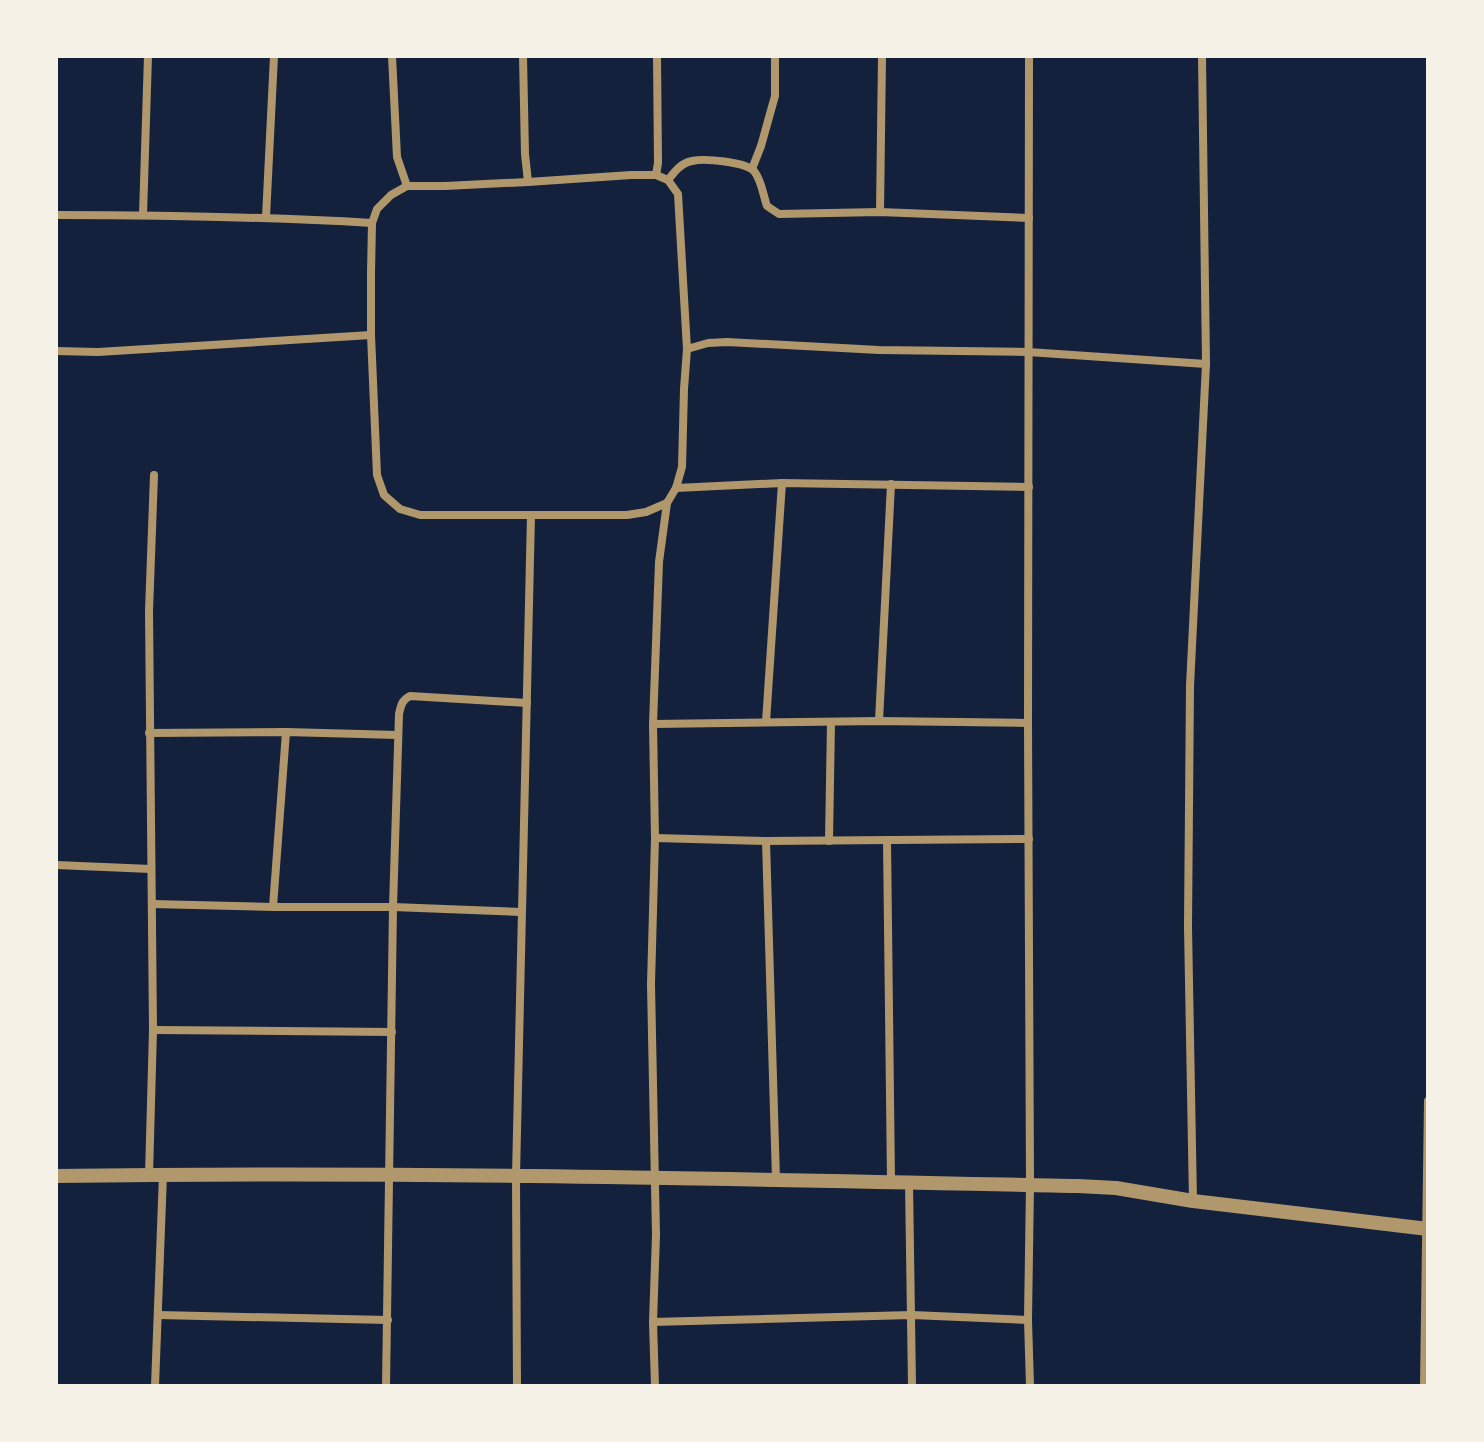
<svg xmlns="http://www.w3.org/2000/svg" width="1484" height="1442" font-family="Poppins,sans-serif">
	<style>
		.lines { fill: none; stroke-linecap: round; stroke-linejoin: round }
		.minor { stroke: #b1986c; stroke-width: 8 }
		.tertiary { stroke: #b1986c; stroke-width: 14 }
	</style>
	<rect width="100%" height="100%" fill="#14213d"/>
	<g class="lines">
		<g class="minor">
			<polyline points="392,56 397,157 407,186"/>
			<polyline points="523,56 525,154 528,182"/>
			<polyline points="1029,56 1028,723 1030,1185 1028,1320 1030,1386"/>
			<polyline points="752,169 761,146 775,96 775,56"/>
			<polyline points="656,175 658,163 657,56"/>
			<path d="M668 180C675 171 681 163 692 161 705 158 745 162 754 171 762 181 763 195 767 206L779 214 880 212 1029 218"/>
			<polyline points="880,212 882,56"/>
			<path d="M56 215C162 215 267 217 372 223"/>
			<polyline points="143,215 148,56"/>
			<polyline points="266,217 274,56"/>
			<polyline points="687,349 678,194 668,180 656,175 631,175 528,182 445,186 407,186 391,195 377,209 372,223 371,273 371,335 377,475 384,495 400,509 420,515 627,515 646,512 667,503 676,488 682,467 684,389 687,349 708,343 727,342 879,350 1028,352 1206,364"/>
			<polyline points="56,351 98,352 371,335"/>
			<polyline points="676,488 782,483 1029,487"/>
			<polyline points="879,721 891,484"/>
			<polyline points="766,722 782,483"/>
			<polyline points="653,724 879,721 1028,723"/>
			<polyline points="149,733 286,732 398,735"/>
			<polyline points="655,838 766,841 1029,839"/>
			<polyline points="887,840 891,1181"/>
			<polyline points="766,841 776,1179"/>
			<polyline points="829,841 831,722"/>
			<polyline points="56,865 151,869"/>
			<polyline points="152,904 273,907 393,907 521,912"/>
			<polyline points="273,907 286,732"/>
			<polyline points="153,1030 392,1032"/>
			<polyline points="149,1175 153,1030 149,611 154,475"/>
			<polyline points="909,1182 912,1386"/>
			<polyline points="1193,1201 1188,927 1190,686 1206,364 1202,56"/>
			<polyline points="158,1315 388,1320"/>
			<polyline points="653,1322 912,1315 1028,1320"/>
			<polyline points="155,1386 163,1175"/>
			<path d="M386 1386 393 907 399 714C401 705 402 700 410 696L527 703"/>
			<polyline points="517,1386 516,1176 531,515"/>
			<polyline points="655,1386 653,1322 656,1235 651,984 655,838 653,724 659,562 667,503"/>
			<polyline points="1424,1386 1428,1101"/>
		</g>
		<path class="tertiary" d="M56 1176C397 1171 738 1179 1078 1186L1116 1188 1193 1201 1428 1229"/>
	</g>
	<rect width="1484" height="1442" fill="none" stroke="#f6f1e7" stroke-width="116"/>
</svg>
